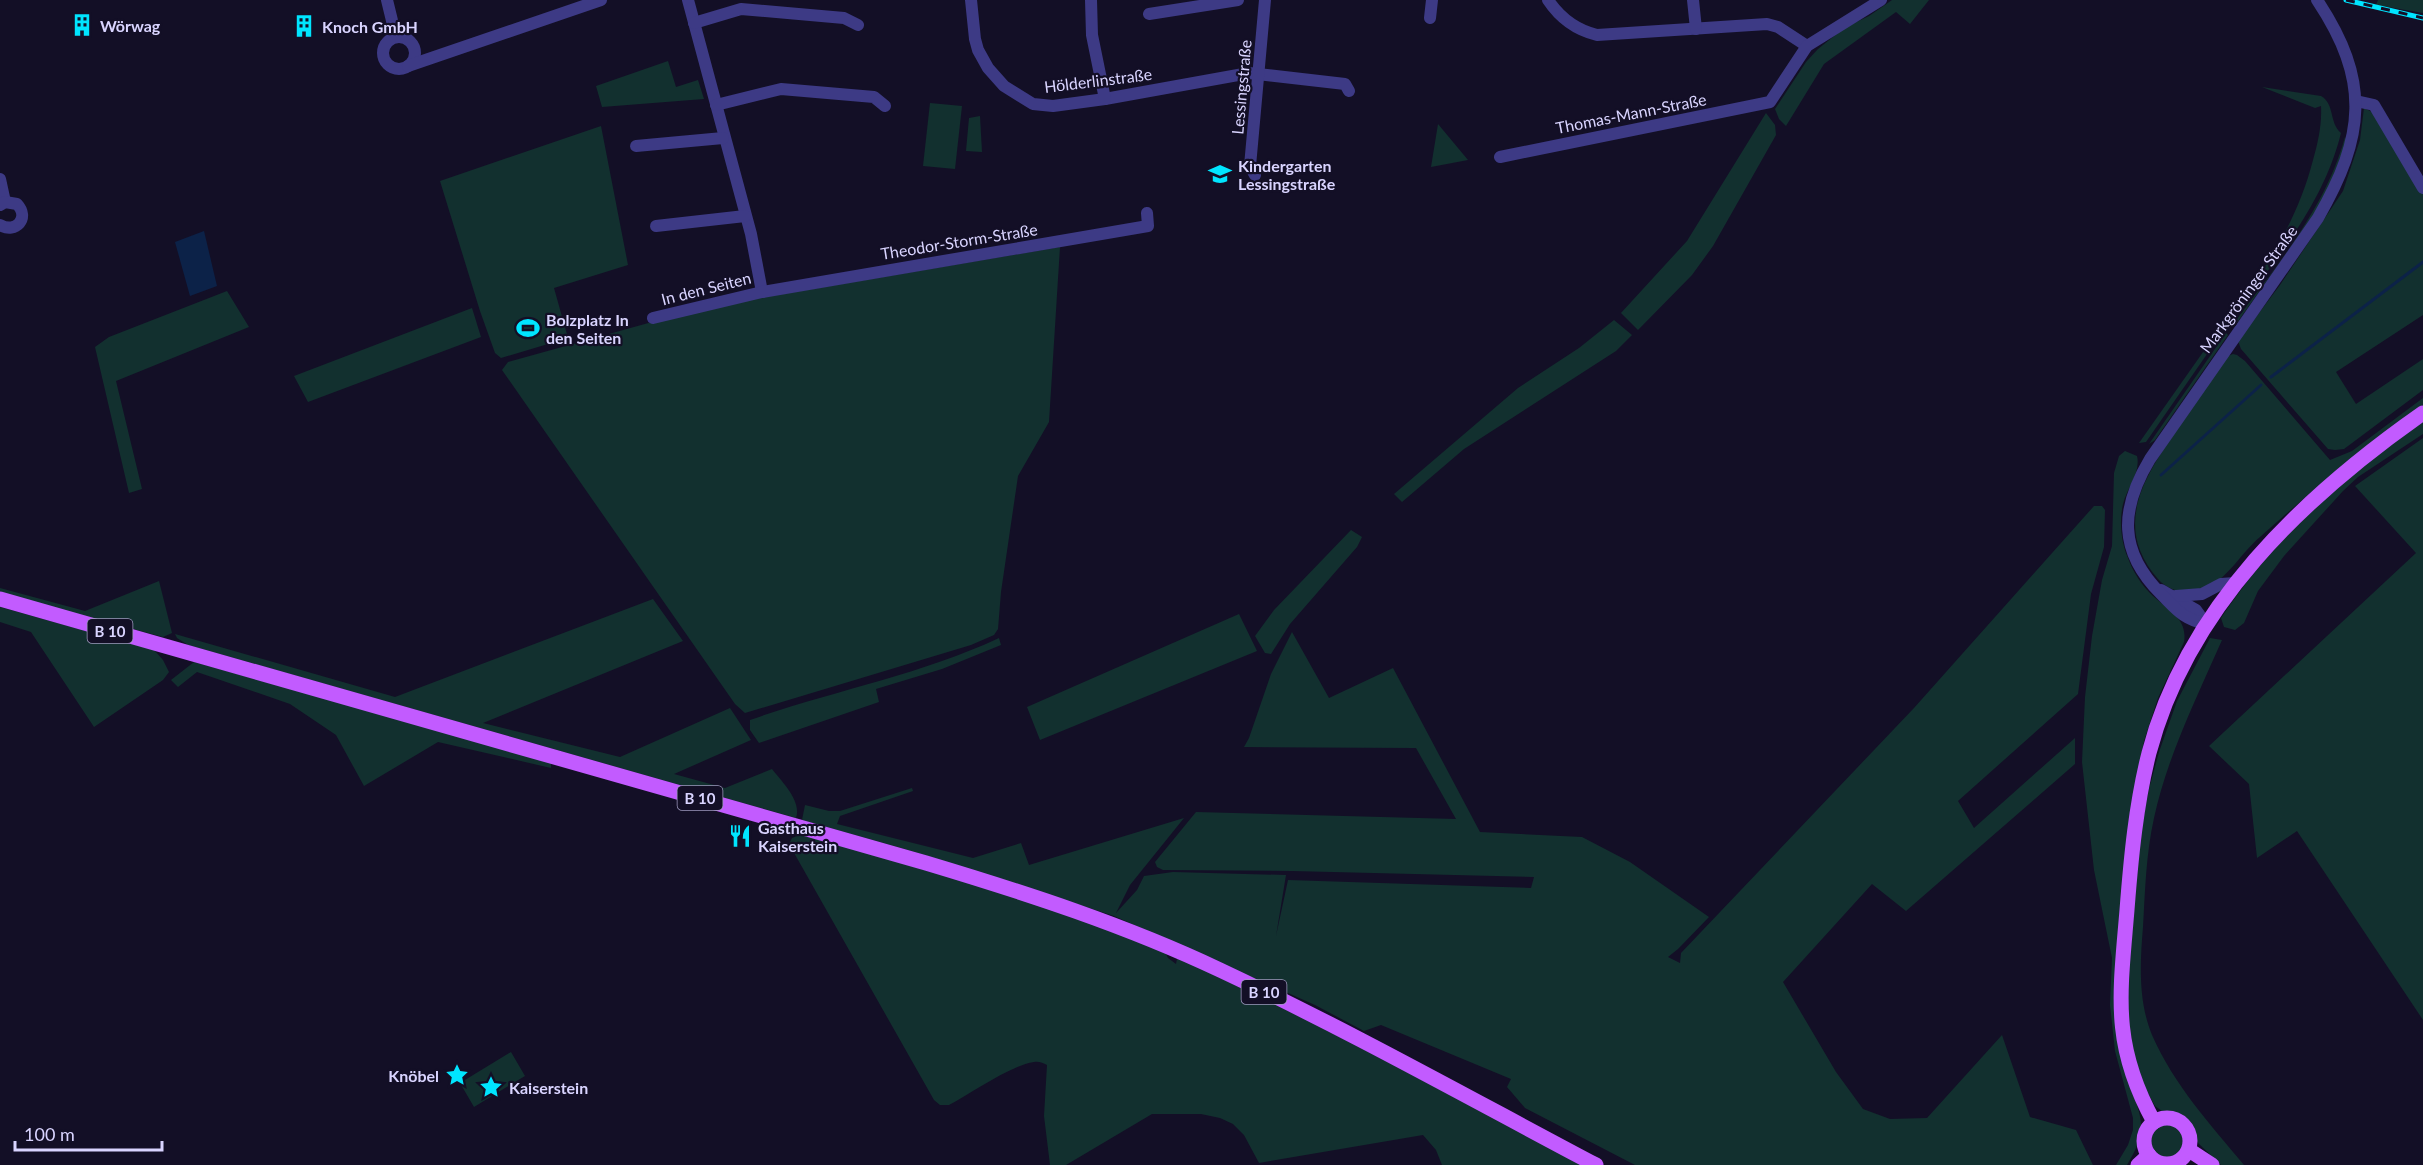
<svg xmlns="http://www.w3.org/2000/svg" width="2423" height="1165" font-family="Lato,sans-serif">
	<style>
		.green { fill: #12302f }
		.water { fill: #0c2248 }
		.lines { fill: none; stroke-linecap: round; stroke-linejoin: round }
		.stream { stroke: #0c2248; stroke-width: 3 }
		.minor { stroke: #3d3a85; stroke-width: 12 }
		.major { stroke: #c25bff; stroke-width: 15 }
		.rail-casing { stroke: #00e5ff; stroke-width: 5 }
		.rail { stroke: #130f26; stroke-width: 3; stroke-dasharray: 9; stroke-linecap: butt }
		.labels { text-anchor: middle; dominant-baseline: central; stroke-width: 4.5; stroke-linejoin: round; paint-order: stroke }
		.shield { fill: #130f26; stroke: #9e99be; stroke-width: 1.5 }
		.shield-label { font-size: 15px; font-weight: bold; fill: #d9d4ff }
		.poi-label { font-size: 16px; font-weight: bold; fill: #d9d4ff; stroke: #130f26; text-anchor: start }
		.street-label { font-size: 16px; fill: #d9d4ff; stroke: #130f26 }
	</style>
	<rect width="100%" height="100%" fill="#130f26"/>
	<g class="green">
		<polygon points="1892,0 1929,0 1910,24 1896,12 1824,64 1786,126 1779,119 1775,109 1806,62 1818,49 1844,28 1869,16"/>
		<polygon points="2378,0 2423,0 2423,13 2376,5"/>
		<polygon points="668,61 676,87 698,80 704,99 602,107 596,86"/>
		<path d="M2262 87 2321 96C2335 104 2329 123 2341 133 2323 207 2271 265 2227 325L2224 324C2263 273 2297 223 2313 160 2318 142 2322 125 2321 106L2315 108Z"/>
		<polygon points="930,103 962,106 955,169 923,166"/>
		<polygon points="2364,108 2372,112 2423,193 2423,315 2336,372 2356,404 2423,359 2423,390 2344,449 2335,450 2328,449 2241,349 2238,341 2280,285 2343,191 2360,140"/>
		<polygon points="1766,113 1775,125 1776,135 1713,246 1692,275 1638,330 1621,313 1687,241"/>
		<polygon points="980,116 982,152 966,151 969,118"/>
		<polygon points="1438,124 1468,160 1431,167"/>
		<polygon points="601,126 628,265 554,288 568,338 501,358 495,353 480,311 440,181"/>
		<path d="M2345 137 2347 141 2323 201 2234 327H2231C2275 267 2325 210 2345 137Z"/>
		<polygon points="1060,247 1049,422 1018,476 1001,592 998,629 994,635 971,645 745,713 735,704 502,370 508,362 652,322 759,298"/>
		<polygon points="227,291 249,327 116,381 142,489 129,493 95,347 109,337"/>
		<polygon points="472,308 481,337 308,402 294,376"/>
		<polygon points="1614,320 1632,335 1616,351 1464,449 1402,502 1394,494 1518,388 1579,348"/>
		<polygon points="2220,328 2223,331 2146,442 2139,443"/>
		<polygon points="2226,333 2228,335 2155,440 2149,444"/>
		<path d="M2233 354 2237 355 2245 361 2330 460 2352 451 2423 398V405C2365 445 2313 490 2260 537 2241 553 2227 580 2204 589 2189 596 2168 591 2158 579 2110 524 2147 473 2181 424 2197 401 2212 379 2228 356Z"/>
		<path d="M2423 421V434L2358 477 2343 491 2284 556 2258 591 2244 623 2235 630 2224 627 2221 618C2253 570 2293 526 2336 488 2362 463 2394 443 2423 421Z"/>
		<polygon points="2423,438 2423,1020 2297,831 2257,858 2249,784 2209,746 2416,553 2355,486"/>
		<path d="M2125 451 2137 456C2141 472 2127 488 2123 504 2119 521 2121 542 2128 558 2133 572 2142 586 2153 596 2168 610 2188 619 2184 642L2158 698 2144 741 2130 817 2127 1079C2141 1116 2150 1128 2127 1165H2116L2128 1145 2133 1130V1118L2115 1051 2110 1005 2112 958 2094 870 2082 762 2085 697 2092 636 2102 580 2112 546 2114 473 2119 456Z"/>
		<polygon points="2094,506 2102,506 2105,510 2104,547 2091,594 2078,694 1958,801 1974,828 2075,738 2075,764 1906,911 1872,884 1783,982 1836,1072 1863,1109 1890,1119 1927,1118 2002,1035 2030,1117 2076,1130 2093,1165 1635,1165 1525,1108 1507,1087 1511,1079 1381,1025 1364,1031 1315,1005 1114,916 915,852 802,820 805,805 829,811 840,811 912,788 913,791 840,816 837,824 973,858 1021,843 1029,865 1184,818 1130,885 1116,913 1137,890 1144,876 1173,872 1286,875 1276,936 1288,880 1531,888 1534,877 1292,871 1163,870 1157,867 1155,862 1196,812 1456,819 1416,748 1244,747 1249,738 1271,674 1292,632 1329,698 1393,668 1480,832 1582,837 1630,862 1709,917 1678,949 1668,957 1680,963 1681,953 1914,708"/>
		<polygon points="1351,530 1362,537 1357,547 1290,624 1271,654 1265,653 1255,636 1274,610"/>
		<polygon points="159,581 172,633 163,637 43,605 0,592 0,588 85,611"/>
		<path d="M653 599 683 641 483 723 620 757 730 708 751 740 674 774 725 788 772 769C782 782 802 801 796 818L188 645 177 638 175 634 395 697Z"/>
		<polygon points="0,607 154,650 163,660 169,672 163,680 94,727 31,632 0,622"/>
		<polygon points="1239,614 1257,651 1040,740 1027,707"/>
		<path d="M999 638 1001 645 942 669 876 689 879 702 759 743 750 730V720C832 691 920 675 999 638Z"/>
		<path d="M2210 638 2222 640C2197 697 2167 757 2154 818 2146 854 2145 891 2143 927 2140 963 2138 1001 2152 1035 2174 1085 2210 1124 2244 1165H2221L2198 1143 2193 1128 2182 1116 2162 1111 2155 1106 2138 1075 2128 1029V981L2141 830 2149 789 2159 752 2177 701Z"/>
		<polygon points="194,662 551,762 551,768 438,742 364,786 336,735 290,704 197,672 178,687 171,680"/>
		<path d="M802 834 1034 902 1165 952 1168 958 1176 964 1177 959H1181L1313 1023 1584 1165H1442L1436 1150 1423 1135 1259 1163 1244 1135 1233 1124 1220 1118 1201 1114H1152L1066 1165H1050L1044 1116 1047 1065C1043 1063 1039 1061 1034 1062 1009 1066 972 1093 949 1105H940L934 1100 789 844 792 838Z"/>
		<polygon points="511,1052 525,1076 474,1107 460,1083"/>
		<circle cx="2167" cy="1141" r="17"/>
	</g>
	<polygon class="water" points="204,231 217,286 190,296 175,242"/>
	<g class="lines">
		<g class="stream">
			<polyline points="2271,377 2423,262"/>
			<polyline points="2161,475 2261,385"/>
		</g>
		<g class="minor">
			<polyline points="387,0 396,37"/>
			<polyline points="688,0 751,234 762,292"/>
			<polyline points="971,0 975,39 978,50 988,68 1004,86 1033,104 1053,106 1105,99 1249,73 1345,84 1349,91"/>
			<polyline points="1091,0 1092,35 1105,99"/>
			<path d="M1548 0C1560 18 1576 30 1597 35L1767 24 1778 27 1807 46"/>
			<polyline points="1693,0 1696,29"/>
			<polyline points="1149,14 1238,0"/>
			<polyline points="1430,18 1432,0"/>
			<polyline points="694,23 741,9 844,18 858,25"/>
			<circle cx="399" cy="53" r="16"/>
			<polyline points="408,66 601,0"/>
			<polyline points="2356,101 2374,105 2423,188"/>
			<polyline points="716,105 781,89 874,97 885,106"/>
			<polyline points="636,146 723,138"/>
			<polyline points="1500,157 1770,102 1807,46 1881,0"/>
			<polyline points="1255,175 1250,166 1265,0"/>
			<polyline points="0,179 5,202"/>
			<path d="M0 205 5 202 17 204C30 218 16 234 0 225"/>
			<polyline points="656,226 745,216"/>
			<polyline points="653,318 762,292 1148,226 1147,213"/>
			<polyline points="2161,590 2196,610 2206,624"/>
			<polyline points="2176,596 2202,594 2221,584 2235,583"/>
			<path d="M2206 624C2183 619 2177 610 2161 594 2118 551 2120 509 2150 459L2318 218C2365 136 2371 81 2317 0"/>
		</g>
		<g class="major">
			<path d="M0 599 926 863C1026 893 1125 925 1220 970 1348 1030 1471 1099 1596 1165"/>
			<circle cx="2167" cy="1141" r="23"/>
			<path d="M2154 1122C2111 1044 2120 995 2127 910 2131 858 2136 804 2149 753 2187 607 2303 497 2423 413"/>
			<polyline points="2189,1150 2212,1165"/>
			<polyline points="2138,1165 2149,1155"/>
		</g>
		<g class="rail-casing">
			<polyline id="rail" points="2346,0 2423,18"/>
		</g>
		<use href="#rail" class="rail"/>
	</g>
	<defs>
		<g id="building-bare" transform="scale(1.8)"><path d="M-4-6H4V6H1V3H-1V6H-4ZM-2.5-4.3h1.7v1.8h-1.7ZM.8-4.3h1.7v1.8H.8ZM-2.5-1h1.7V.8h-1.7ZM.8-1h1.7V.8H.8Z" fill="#00e5ff" stroke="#130f26" stroke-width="2.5" paint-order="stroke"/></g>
		<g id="school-bare" transform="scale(1.8)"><path d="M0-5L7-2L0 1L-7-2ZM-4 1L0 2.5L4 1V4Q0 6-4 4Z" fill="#00e5ff" stroke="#130f26" stroke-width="2.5" paint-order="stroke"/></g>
		<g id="stadium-bare" transform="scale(1.8)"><path d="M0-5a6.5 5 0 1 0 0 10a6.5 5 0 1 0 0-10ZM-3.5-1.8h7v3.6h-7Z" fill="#00e5ff" stroke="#130f26" stroke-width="2.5" paint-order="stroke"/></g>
		<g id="restaurant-bare" transform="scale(1.8)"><path d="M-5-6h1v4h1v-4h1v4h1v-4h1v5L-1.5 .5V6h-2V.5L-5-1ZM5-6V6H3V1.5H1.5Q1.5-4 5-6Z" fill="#00e5ff" stroke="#130f26" stroke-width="2.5" paint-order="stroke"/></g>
		<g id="sight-bare" transform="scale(1.8)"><path d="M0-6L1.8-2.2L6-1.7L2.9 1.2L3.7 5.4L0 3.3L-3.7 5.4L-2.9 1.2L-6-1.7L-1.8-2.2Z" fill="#00e5ff" stroke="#130f26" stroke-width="2.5" paint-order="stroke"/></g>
	</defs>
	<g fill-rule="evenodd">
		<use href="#building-bare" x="82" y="25"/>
		<use href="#building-bare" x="304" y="26"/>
		<use href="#school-bare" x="1220" y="174"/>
		<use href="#stadium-bare" x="528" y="328"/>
		<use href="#restaurant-bare" x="740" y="836"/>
		<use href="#sight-bare" x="457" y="1075"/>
		<use href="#sight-bare" x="491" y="1087"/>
	</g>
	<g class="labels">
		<g class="shield">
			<rect x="87.5" y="619" width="45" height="24" rx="4.5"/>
			<rect x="677.5" y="786" width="45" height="24" rx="4.5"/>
			<rect x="1241.5" y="980" width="45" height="24" rx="4.5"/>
		</g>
		<g class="shield-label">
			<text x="110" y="631">B 10</text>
			<text x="700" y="798">B 10</text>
			<text x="1264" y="992">B 10</text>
		</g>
		<g class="poi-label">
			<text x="100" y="25">Wörwag</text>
			<text x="322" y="26">Knoch GmbH</text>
			<text x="1238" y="165">Kindergarten<tspan x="1238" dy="18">Lessingstraße</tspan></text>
			<text x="546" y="319">Bolzplatz In<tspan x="546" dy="18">den Seiten</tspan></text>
			<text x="758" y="827">Gasthaus<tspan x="758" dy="18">Kaiserstein</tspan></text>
			<text x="439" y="1075" text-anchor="end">Knöbel</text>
			<text x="509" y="1087">Kaiserstein</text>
		</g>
		<g class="street-label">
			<text transform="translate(1098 80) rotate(-7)">Hölderlinstraße</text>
			<text transform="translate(1241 87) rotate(-85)">Lessingstraße</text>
			<text transform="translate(1631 113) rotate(-11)">Thomas-Mann-Straße</text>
			<text transform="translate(959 241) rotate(-9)">Theodor-Storm-Straße</text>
			<text transform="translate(706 288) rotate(-14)">In den Seiten</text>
			<text transform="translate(2248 289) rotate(-54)">Markgröninger Straße</text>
		</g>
	</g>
	<path d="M15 1141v9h147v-9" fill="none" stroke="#d9d4ff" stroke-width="3"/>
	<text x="24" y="1141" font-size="18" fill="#d9d4ff" stroke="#130f26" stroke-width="4.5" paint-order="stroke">100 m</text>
</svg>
